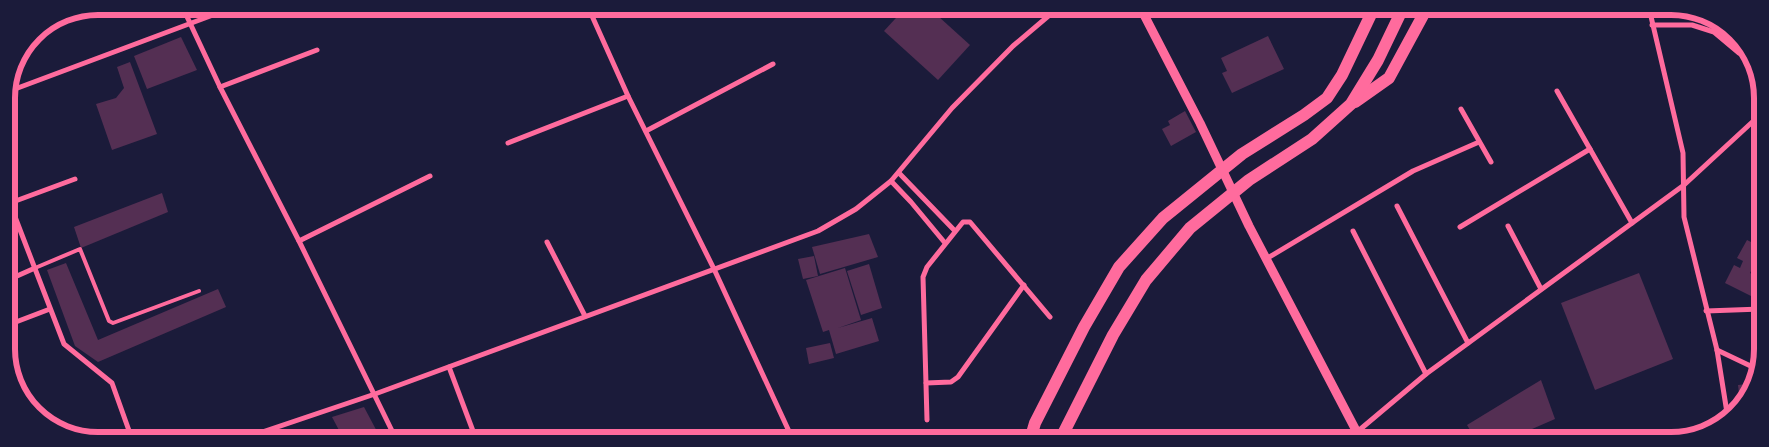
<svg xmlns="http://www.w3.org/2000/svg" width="1769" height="447" font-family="Figtree,sans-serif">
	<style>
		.building { fill: #542f53 }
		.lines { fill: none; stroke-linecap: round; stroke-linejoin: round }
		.service { stroke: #ff6b9d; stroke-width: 4 }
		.minor { stroke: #ff6b9d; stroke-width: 5 }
		.tertiary { stroke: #ff6b9d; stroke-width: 9 }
		.primary { stroke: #ff6b9d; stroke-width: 12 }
		.rim { fill: none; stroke: #ff6b9d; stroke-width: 6 }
	</style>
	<rect width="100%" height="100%" fill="#1b1b3a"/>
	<g class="building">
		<polygon points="906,7 928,7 970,45 938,80 884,31"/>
		<polygon points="1268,36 1284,69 1232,93 1222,73 1227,71 1221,58"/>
		<polygon points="181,37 197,70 147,89 134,56"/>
		<polygon points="130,62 157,134 112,150 96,104 116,98 124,88 117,67"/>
		<polygon points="1185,111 1196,132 1171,146 1162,129 1170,125 1168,121"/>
		<polygon points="162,193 168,212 81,248 74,227"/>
		<polygon points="869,234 878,257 820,274 812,247"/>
		<polygon points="1747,240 1761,247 1761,271 1753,267 1750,273 1760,279 1751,296 1725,283 1734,265 1740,268 1743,261 1737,258"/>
		<polygon points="814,256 818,276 803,279 798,259"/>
		<polygon points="66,263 98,340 218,289 226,307 98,362 75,346 47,270"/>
		<polygon points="869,264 882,308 861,315 847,271"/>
		<polygon points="845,268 861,320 838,328 872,318 879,341 836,354 829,330 823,332 806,280"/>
		<polygon points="1639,273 1673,359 1595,390 1561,303"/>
		<polygon points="830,343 834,358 809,364 806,348"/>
		<polygon points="1541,380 1555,419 1507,440 1476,440 1467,425"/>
		<polygon points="1747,384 1750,386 1740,402 1738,385"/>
		<polygon points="364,407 381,439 333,439 332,437 341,434 332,417"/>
	</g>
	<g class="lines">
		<g class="service">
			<polyline points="35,268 80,249 109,321 113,323 199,291"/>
			<polyline points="1666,441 1697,428"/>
		</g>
		<g class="minor">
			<polyline points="182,6 220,87 299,241 396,439"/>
			<polyline points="588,7 628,96 714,269 793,440"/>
			<polyline points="1649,8 1683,153 1684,217 1717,350 1728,419"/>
			<polyline points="1652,25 1692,25 1714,32 1739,53"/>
			<polyline points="220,87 317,50"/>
			<polyline points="1557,91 1632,223"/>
			<polyline points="7,92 237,6"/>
			<polyline points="1461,109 1491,162"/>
			<polyline points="646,131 773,64"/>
			<polyline points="508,143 628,96"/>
			<polyline points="899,173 955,231"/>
			<polyline points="891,181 911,202 945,243"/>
			<polyline points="7,196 64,344 112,383 132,439"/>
			<polyline points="10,203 75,179"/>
			<polyline points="1397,206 1468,343"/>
			<polyline points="1508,226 1541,289"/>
			<polyline points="1460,227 1590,149"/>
			<polyline points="1353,231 1426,374"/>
			<polyline points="299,241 430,176"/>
			<polyline points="547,242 585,316"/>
			<polyline points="1266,259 1413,171 1479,142"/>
			<polyline points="8,280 35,268"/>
			<polyline points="1706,311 1761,309"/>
			<polyline points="8,325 50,309"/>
			<polyline points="1717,350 1759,370"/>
			<polyline points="449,367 476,439"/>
			<polyline points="926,383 951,382 958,377 1024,285"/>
			<polyline points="927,420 923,277 927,267 963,222 970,222 1050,317"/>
			<polyline points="1357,432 1426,374 1684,185 1761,114"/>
			<polyline points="242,439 375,394 818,231 856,209 891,181 952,108 1013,46 1059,7"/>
		</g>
		<polyline class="tertiary" points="1140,7 1200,123 1249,226 1361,440"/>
		<g class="primary">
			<polyline points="1355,102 1389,78 1427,8"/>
			<polyline points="1030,440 1035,423 1084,327 1119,267 1163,218 1242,154 1304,115 1327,98 1342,75 1374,8"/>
			<polyline points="1061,440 1064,432 1113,335 1146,280 1190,228 1249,180 1312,139 1351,104 1378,60 1403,8"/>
		</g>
	</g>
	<path d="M0 0H1769V447H0ZM98 15H1671A83 83 0 0 1 1754 98V349A83 83 0 0 1 1671 432H98A83 83 0 0 1 15 349V98A83 83 0 0 1 98 15Z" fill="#1b1b3a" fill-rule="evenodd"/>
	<path class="rim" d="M98 15H1671A83 83 0 0 1 1754 98V349A83 83 0 0 1 1671 432H98A83 83 0 0 1 15 349V98A83 83 0 0 1 98 15Z"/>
</svg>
